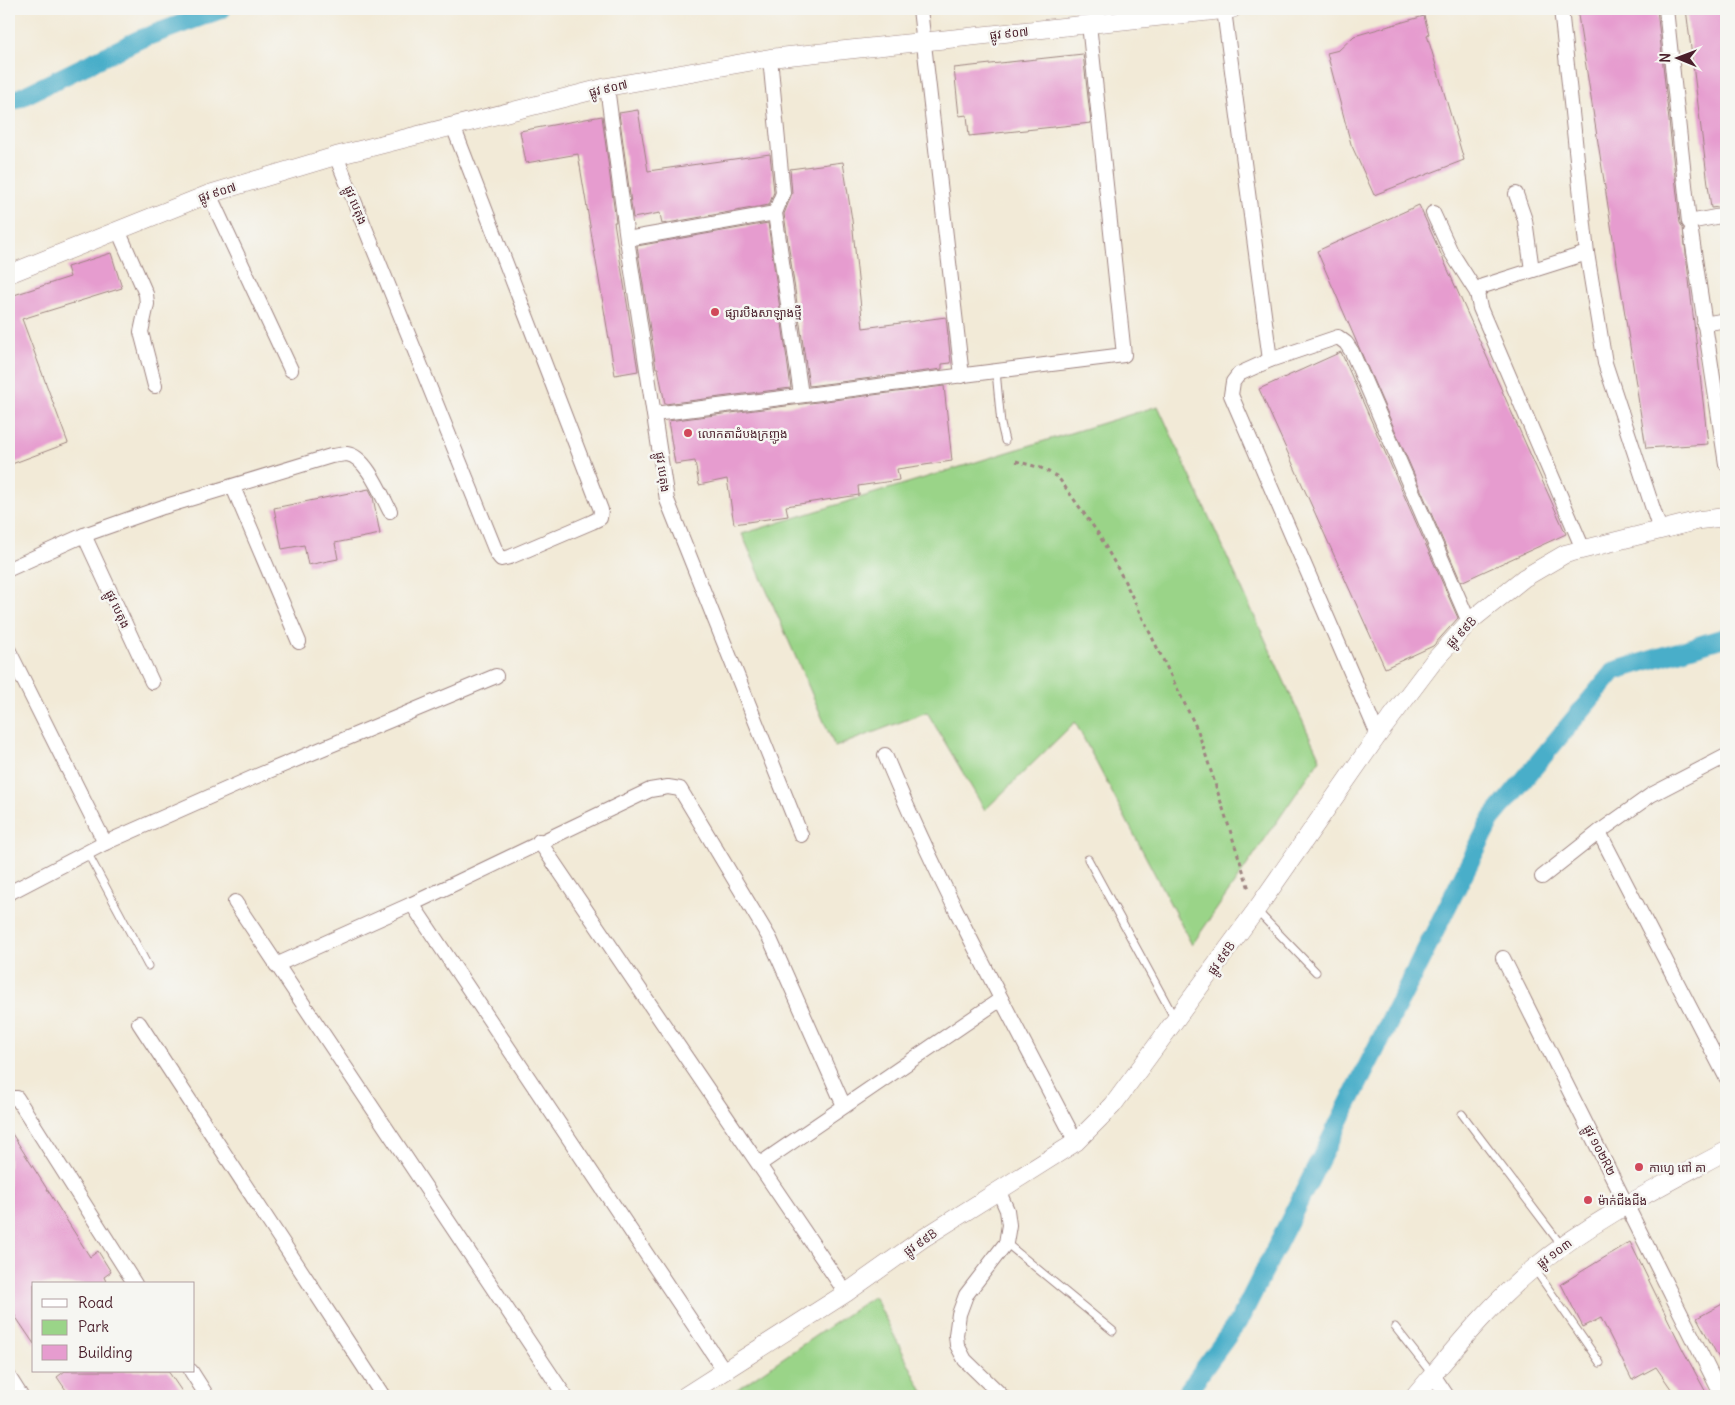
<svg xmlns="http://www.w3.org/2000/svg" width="1735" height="1405" font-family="Delius,'Noto Sans Khmer',sans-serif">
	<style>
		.green { fill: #9ad488; stroke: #727a5a }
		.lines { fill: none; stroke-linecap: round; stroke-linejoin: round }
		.canal { stroke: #4aaec9; stroke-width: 19 }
		.building { fill: #e69ccf }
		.service-casing { stroke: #9e8481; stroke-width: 9 }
		.minor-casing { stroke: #9e8481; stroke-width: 16 }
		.tertiary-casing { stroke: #9e8481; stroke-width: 19 }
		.path { stroke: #9e8481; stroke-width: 3; stroke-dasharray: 4 4; stroke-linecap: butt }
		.service { stroke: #fff; stroke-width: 7 }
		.minor { stroke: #fff; stroke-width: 14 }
		.tertiary { stroke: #fff; stroke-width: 18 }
		.poi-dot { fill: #d1495b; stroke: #f6f6f2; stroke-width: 2 }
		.labels { text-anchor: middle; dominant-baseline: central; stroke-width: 5; stroke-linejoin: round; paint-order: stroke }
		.street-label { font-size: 12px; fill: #4a1f2b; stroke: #f6f6f2 }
		.poi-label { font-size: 12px; fill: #4a1f2b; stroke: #f6f6f2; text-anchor: start }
	</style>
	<rect width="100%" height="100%" fill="#f6f6f2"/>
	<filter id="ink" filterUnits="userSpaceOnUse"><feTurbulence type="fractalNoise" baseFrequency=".02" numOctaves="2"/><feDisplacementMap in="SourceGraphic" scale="10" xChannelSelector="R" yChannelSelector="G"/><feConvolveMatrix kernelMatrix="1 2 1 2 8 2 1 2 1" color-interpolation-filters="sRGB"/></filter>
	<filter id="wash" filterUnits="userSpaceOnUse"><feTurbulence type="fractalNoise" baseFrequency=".0096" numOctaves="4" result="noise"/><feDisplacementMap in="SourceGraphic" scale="20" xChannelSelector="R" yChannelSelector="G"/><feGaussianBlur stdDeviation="1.12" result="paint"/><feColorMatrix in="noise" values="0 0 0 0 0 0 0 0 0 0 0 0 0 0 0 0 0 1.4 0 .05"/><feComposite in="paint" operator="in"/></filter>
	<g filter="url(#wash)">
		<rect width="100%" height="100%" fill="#f2ead7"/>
		<g class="green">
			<polygon points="1158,406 1320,759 1192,945 1075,722 985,810 927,712 835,747 742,534"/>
			<polygon points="874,1296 925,1396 727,1396"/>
		</g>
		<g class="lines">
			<g class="canal">
				<polyline points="9,103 138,40 222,9"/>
				<polyline points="1184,1396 1240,1319 1492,818 1614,671 1726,637"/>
			</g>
		</g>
		<g id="blocks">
			<g class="building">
				<polygon points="1577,9 1657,9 1680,223 1683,228 1708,444 1646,448"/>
				<polygon points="1686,9 1726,9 1726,206 1711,208"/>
				<polygon points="1424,16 1429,34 1427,35 1464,160 1374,195 1351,144 1327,53 1339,50 1354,36"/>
				<polygon points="1083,54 1091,123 969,136 967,115 959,116 954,68"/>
				<polygon points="638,110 648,171 770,154 774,192 769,205 662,224 660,213 633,218 619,113"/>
				<polygon points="602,116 616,222 614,222 638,371 615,375 578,154 526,163 520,131"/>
				<polygon points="843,162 852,220 863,328 946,317 951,363 942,364 942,369 809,386 784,214 792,193 790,169"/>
				<polygon points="1419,205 1566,534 1461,582 1317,251"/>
				<polygon points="768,223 791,388 665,404 658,368 656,368 637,246"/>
				<polygon points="111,253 122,288 22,319 68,443 9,465 9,287 14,295 70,277 67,267"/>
				<polygon points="1341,352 1458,618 1433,646 1385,668 1259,389"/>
				<polygon points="944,386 952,461 897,469 899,480 858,486 859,495 786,506 788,516 734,524 727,479 699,485 695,461 675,464 668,421"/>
				<polygon points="369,489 373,497 380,534 335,543 338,559 308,565 304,545 282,549 274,508"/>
				<polygon points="9,1129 90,1257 98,1251 111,1272 104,1277 107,1284 34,1284 34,1344 9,1307"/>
				<polygon points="1630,1242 1684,1352 1708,1396 1676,1396 1656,1367 1632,1380 1601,1318 1583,1327 1561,1284"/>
				<polygon points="1726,1302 1726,1371 1697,1318"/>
				<polygon points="65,1371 168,1371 185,1396 70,1396 57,1377"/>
			</g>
		</g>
	</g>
	<g filter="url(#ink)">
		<use href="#blocks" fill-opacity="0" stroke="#9e8481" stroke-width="1"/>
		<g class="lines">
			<g class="service-casing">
				<g id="service">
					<polyline points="996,371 1001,424 1005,441"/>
					<polyline points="87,852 148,966"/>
					<polyline points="1088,859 1175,1019"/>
					<polyline points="1257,911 1316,972"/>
					<polyline points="1462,1114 1562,1246"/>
					<polyline points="1006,1243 1113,1331"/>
					<polyline points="1534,1268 1600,1363"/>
					<polyline points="1395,1327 1432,1374"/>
				</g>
			</g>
			<g class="minor-casing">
				<g id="minor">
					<polyline points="920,9 962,376"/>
					<polyline points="1561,9 1587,253 1605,363 1660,530"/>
					<polyline points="1666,9 1689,222 1726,215"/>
					<polyline points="1224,10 1270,360"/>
					<polyline points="770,58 783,193 775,213 801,395"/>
					<polyline points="607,87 627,239 667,500 801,835"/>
					<polyline points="336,156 497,554 501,559 510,557 592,522 600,518 601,510 453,126"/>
					<polyline points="209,194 291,370"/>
					<polyline points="1516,194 1525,220 1532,270"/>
					<polyline points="1433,213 1451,252 1477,293 1480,308 1583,549"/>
					<polyline points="118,230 146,294 147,304 141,332 155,386"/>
					<polyline points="1691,232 1726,464"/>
					<polyline points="627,239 775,213"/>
					<polyline points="1477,293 1483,286 1587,253"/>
					<polyline points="1704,324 1726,320"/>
					<polyline points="654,414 1124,355 1089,24"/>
					<polyline points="233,487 299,642"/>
					<polyline points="84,535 152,682"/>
					<path d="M9 569 84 535 163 507 331 456C336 456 342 454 347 454 366 456 382 496 390 511"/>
					<polyline points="9,651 105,843"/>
					<polyline points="1378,735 1231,395 1233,382 1239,374 1270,360 1338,337 1346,343 1352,352 1469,622"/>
					<path d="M885 755C940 888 1010 1015 1076 1142"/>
					<polyline points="1599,832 1726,1077"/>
					<polyline points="539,841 846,1293"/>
					<polyline points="1542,877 1599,832 1651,795 1726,756"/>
					<polyline points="9,893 105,843 252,778 496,676"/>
					<polyline points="235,902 565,1396"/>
					<polyline points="412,904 724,1370"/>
					<polyline points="1503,958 1722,1396"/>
					<polyline points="276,965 412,904 650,790 668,787 680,789 770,939 844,1106"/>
					<polyline points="139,1023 383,1396"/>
					<polyline points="9,1098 17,1098 135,1284"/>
					<polyline points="760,1164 1001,999"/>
					<polyline points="999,1192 1007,1210 1009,1225 1006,1243 966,1295 959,1314 956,1335 957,1345 965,1360 1002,1396"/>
					<polyline points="191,1371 207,1396"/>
					<polyline points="1433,1375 1447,1396"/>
					<polyline points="9,1377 21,1396"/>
				</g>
			</g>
			<g class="tertiary-casing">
				<g id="tertiary">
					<polyline points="9,274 209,194 336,156 607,87 770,58 1232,9"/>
					<polyline points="685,1396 846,1293 922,1239 1076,1142 1113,1105 1256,910 1378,735 1433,662 1469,622 1524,578 1565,554 1700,520 1726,517"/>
					<path d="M1415 1396C1452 1352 1489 1305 1534 1268 1592 1220 1661 1186 1726 1151"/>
				</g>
			</g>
			<polyline class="path" points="1016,461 1041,468 1058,477 1098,533 1123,578 1198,731 1249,889"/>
			<use href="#service" class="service"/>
			<use href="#minor" class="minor"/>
			<use href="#tertiary" class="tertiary"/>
		</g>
	</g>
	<g class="poi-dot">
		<circle cx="715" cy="312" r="5"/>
		<circle cx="688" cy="433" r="5"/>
		<circle cx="1639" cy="1167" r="5"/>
		<circle cx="1588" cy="1200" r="5"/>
	</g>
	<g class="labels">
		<g class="street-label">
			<text transform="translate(1009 33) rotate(-6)">ផ្លូវ ៩០៧</text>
			<text transform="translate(608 88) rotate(-13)">ផ្លូវ ៩០៧</text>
			<text transform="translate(217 192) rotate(-18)">ផ្លូវ ៩០៧</text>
			<text transform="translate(356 205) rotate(68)">ផ្លូវ បេតុង</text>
			<text transform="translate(663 472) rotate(82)">ផ្លូវ បេតុង</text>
			<text transform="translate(118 609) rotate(65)">ផ្លូវ បេតុង</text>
			<text transform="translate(1461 632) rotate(-46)">ផ្លូវ ៩៩B</text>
			<text transform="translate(1221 958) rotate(-54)">ផ្លូវ ៩៩B</text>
			<text transform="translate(1600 1150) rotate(63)">ផ្លូវ ១០២R២</text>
			<text transform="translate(920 1242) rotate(-34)">ផ្លូវ ៩៩B</text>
			<text transform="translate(1554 1253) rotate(-36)">ផ្លូវ ១០៣</text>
		</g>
		<g class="poi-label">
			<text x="725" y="312">ផ្សារបឹងសាឡាងថ្មី</text>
			<text x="698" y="433">លោកតាដំបងក្រញូង</text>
			<text x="1649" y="1167">កាហ្វេ ពៅ គា</text>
			<text x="1598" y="1200">ម៉ាក់ជីងជីង</text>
		</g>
	</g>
	<rect width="1735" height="1405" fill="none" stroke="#f6f6f2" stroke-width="30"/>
	<rect x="32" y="1282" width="162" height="90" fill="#f6f6f2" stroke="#b1a0a2"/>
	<rect x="42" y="1299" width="25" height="8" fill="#ffffff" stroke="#b1a0a2"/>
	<text x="78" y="1308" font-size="15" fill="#4a1f2b">Road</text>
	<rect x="42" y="1320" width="25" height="15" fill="#9ad488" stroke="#b1a0a2"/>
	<text x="78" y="1332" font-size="15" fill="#4a1f2b">Park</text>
	<rect x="42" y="1345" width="25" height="15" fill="#e69ccf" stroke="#b1a0a2"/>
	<text x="78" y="1358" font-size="15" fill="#4a1f2b">Building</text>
	<g transform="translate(1678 58) rotate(271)" stroke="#f6f6f2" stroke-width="4" paint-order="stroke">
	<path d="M0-4L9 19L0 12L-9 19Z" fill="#4a1f2b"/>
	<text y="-8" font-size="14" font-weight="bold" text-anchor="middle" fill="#4a1f2b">N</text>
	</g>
</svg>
